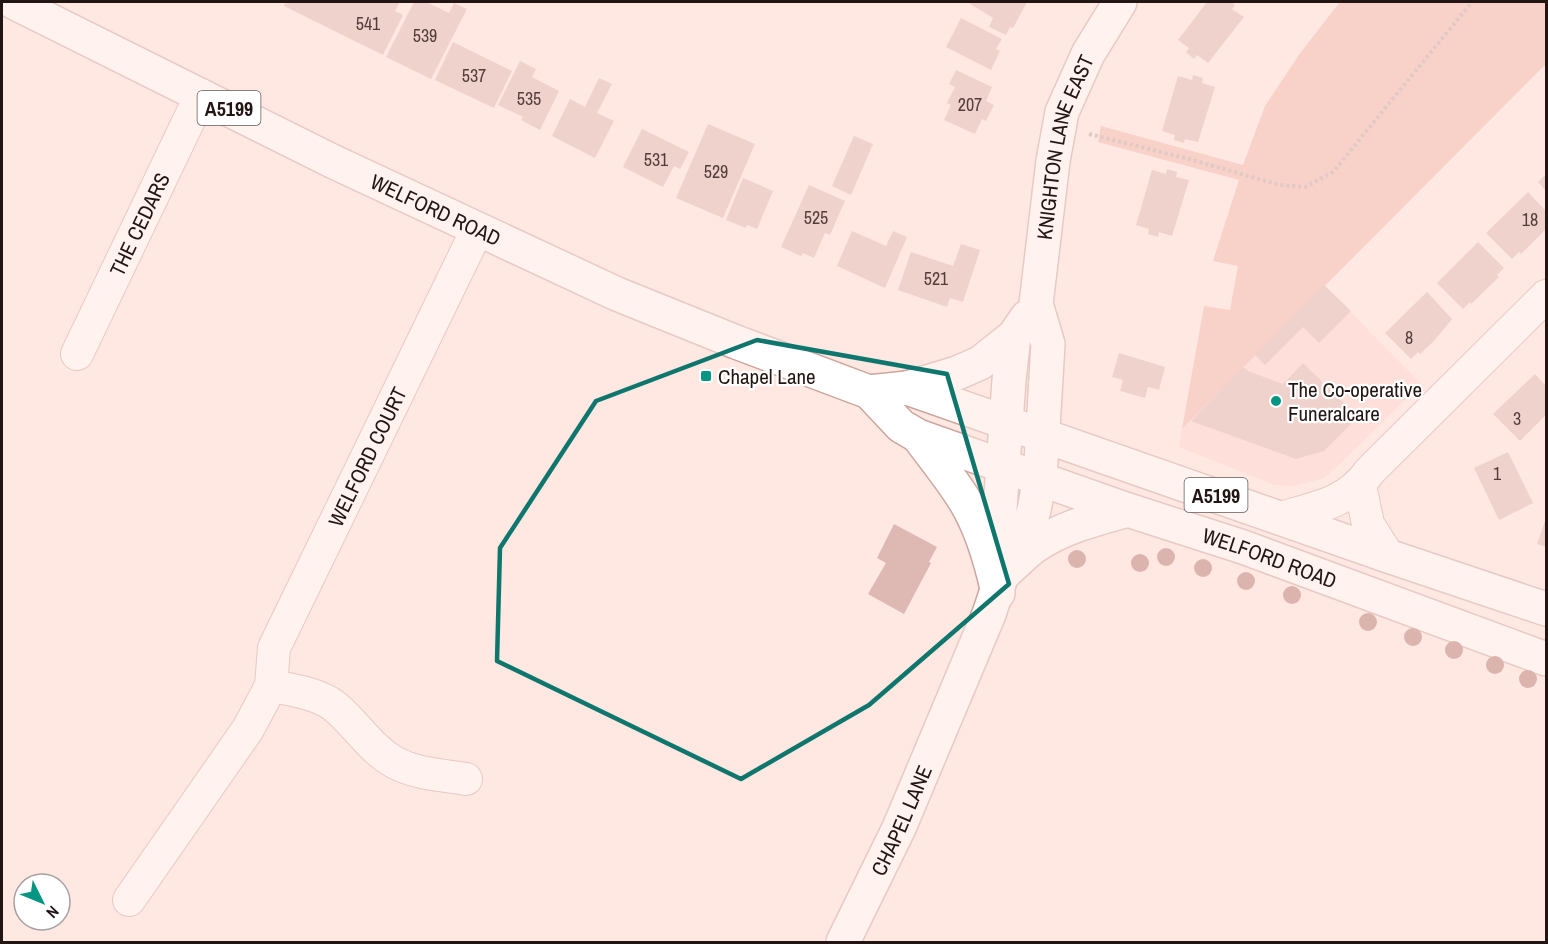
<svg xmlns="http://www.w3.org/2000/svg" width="1548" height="944" font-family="'Archivo Narrow',sans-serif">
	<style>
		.built { fill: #fcd6cf }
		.green { fill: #f0b5aa }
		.building { fill: #deb8b2 }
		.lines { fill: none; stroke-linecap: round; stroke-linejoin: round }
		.minor-casing { stroke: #cba69f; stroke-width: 34 }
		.tertiary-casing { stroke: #cba69f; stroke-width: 36 }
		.primary-casing { stroke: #cba69f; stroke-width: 36 }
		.path { stroke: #bca7a3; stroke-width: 4; stroke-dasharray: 3 3; stroke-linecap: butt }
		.minor { stroke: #fff; stroke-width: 32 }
		.tertiary { stroke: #fff; stroke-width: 33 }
		.primary { stroke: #fff; stroke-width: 33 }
		.tree { fill: #af766e }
		.marked { fill: none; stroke: #0f766e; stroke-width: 4.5; stroke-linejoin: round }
		.poi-dot { fill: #049583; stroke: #fff; stroke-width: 2 }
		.labels { text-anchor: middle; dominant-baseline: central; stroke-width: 4.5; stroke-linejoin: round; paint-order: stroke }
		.number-label { font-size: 18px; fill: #513e3b }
		.shield { fill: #fff; stroke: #645b5a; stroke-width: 1.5 }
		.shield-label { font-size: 20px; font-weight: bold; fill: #221513 }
		.street-label { font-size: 21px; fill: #221513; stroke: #fff }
		.poi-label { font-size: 21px; fill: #221513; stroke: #fff; text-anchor: start }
	</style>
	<rect width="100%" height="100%" fill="#ffe7e2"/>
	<polygon class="built" points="1324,285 1421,384 1341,463 1324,478 1306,483 1292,486 1275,485 1179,447 1182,429"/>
	<polygon class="green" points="1340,2 1546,2 1546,64 1182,429 1204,306 1230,310 1238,266 1213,261 1239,180 1098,142 1101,126 1243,165 1265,106 1301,52"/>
	<g class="building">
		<polygon points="286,2 400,2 395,11 403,15 383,55 284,6"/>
		<polygon points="414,2 426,2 449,13 454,3 467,9 431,79 386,57"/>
		<polygon points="967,2 1027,2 1013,28 1010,27 1006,35 989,27 993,18"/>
		<polygon points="1207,2 1231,2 1235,5 1232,9 1244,17 1208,63 1197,55 1194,59 1186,52 1189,48 1178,40"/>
		<polygon points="961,18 1002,39 996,49 1000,51 991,70 946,47"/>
		<polygon points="453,42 512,71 494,108 435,80"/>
		<polygon points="520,61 536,69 532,77 559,91 540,130 521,120 523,117 498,105"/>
		<polygon points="956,70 992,87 986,101 994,105 986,121 982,119 975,134 944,120 951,105 947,103 955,87 949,84"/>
		<polygon points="1193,75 1203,78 1202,83 1215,87 1198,142 1185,139 1184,143 1174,140 1175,135 1162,131 1178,76 1192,80"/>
		<polygon points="599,78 612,84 597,113 614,121 595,158 552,136 570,99 585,107"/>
		<polygon points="708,124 755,144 723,218 676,198"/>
		<polygon points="642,129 689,152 680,169 674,166 663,187 623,167"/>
		<polygon points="854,136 873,144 851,195 832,186"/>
		<polygon points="1167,169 1177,172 1176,177 1189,180 1172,236 1159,232 1158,237 1148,234 1149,229 1136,225 1152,170 1166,174"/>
		<polygon points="1546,174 1546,191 1538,182"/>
		<polygon points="743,178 773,191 757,229 747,225 746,228 726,220"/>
		<polygon points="809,185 845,201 830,235 825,233 814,258 803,253 801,256 781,247"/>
		<polygon points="1528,192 1546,211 1546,229 1521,254 1519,252 1512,259 1486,233"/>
		<polygon points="852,231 886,246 893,231 907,237 885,288 837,266"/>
		<polygon points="1478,242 1504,268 1497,275 1499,277 1471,304 1470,302 1463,309 1437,283"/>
		<polygon points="961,244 980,250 963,302 950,298 947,307 898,290 911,252 953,266"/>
		<polygon points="1324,285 1351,311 1319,343 1303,327 1265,365 1255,355"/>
		<polygon points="1427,292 1452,319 1434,341 1420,354 1418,352 1411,359 1385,333"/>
		<polygon points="1119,353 1165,367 1159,390 1148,387 1145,398 1120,391 1123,380 1112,377"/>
		<polygon points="1303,363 1358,417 1324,451 1296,459 1191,421 1243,367 1248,371 1283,384"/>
		<polygon points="1535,374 1546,386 1546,415 1520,441 1493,414"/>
		<polygon points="1508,452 1533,503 1499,520 1474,468"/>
		<polygon points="1546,518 1546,547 1537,544"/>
		<polygon points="894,524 937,547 929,562 931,563 904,614 868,594 886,563 877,558"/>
	</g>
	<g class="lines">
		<g class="minor-casing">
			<g id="minor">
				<path id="s1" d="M77 354 201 95"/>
				<polyline points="1360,485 1368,524 1388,556"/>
				<path d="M1280 518C1315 508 1348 503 1370 471L1546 296"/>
				<path d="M271 686C292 690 316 693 333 705 355 722 369 748 394 762 415 774 443 775 466 779"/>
				<path id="s2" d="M129 900 248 729 271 686 274 648 477 230"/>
			</g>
		</g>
		<g class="tertiary-casing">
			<g id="tertiary">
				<polyline points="1006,563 999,523 1009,380 1014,336 1027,317"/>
				<path id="s3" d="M843 942 899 828 989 614 1006 563 1027 531 1034 510 1040 478 1048 344 1036 304 1053 161 1062 112 1088 54 1120 2"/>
			</g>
		</g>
		<g class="primary-casing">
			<g id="primary">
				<path id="s4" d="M13 2 332 161 617 294 736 342 869 392 901 426 918 436 1128 510 1243 547 1546 659"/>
				<polyline points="907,388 957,373 980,363 1014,336"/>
				<polyline points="869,392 907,388 1388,556 1546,609"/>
				<path d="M918 436C934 458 951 478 965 501 982 529 991 561 998 593"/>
				<path d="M1003 574C1014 565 1024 554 1035 546 1063 527 1096 519 1128 510"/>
			</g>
		</g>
		<polyline class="path" points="1089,134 1185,158 1280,185 1305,187 1333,172 1472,2"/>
		<use href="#minor" class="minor"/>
		<use href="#tertiary" class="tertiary"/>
		<use href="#primary" class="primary"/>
	</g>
	<g class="tree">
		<circle cx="1166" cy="557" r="9"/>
		<circle cx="1077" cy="559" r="9"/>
		<circle cx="1140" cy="563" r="9"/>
		<circle cx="1203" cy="568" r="9"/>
		<circle cx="1246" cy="581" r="9"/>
		<circle cx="1292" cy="595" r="9"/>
		<circle cx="1368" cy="622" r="9"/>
		<circle cx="1413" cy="637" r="9"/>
		<circle cx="1454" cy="650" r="9"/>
		<circle cx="1495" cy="665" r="9"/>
		<circle cx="1528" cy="679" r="9"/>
	</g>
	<path d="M0 0H1548V944H0ZM757 340 947 374 1009 584 869 705 741 779 497 661 500 548 596 401Z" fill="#ffe7e2" fill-opacity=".55" fill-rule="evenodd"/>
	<path class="marked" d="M757 340 947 374 1009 584 869 705 741 779 497 661 500 548 596 401Z"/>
	<g class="poi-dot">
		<rect x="700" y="370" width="12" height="12" rx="3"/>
		<circle cx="1276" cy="401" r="6"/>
	</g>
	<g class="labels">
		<g class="number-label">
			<text x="368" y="23">541</text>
			<text x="425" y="35">539</text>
			<text x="474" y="75">537</text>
			<text x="529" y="98">535</text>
			<text x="970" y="104">207</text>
			<text x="656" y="159">531</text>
			<text x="716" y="171">529</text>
			<text x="816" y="217">525</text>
			<text x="1530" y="219">18</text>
			<text x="936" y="278">521</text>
			<text x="1409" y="337">8</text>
			<text x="1517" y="418">3</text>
			<text x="1497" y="473">1</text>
		</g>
		<g class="shield">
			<rect x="197.5" y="91" width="63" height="34" rx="4.5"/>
			<rect x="1184.5" y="478" width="63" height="34" rx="4.5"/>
		</g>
		<g class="shield-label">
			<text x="229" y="108">A5199</text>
			<text x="1216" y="495">A5199</text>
		</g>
		<g class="street-label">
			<text stroke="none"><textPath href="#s3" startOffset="842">KNIGHTON LANE EAST</textPath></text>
			<text stroke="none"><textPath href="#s4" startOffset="471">WELFORD ROAD</textPath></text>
			<text stroke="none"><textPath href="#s1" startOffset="144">THE CEDARS</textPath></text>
			<text stroke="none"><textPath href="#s2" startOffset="508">WELFORD COURT</textPath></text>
			<text stroke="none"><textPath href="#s4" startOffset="1380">WELFORD ROAD</textPath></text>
			<text stroke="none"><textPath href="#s3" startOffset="135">CHAPEL LANE</textPath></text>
		</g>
		<g class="poi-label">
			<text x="718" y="376">Chapel Lane</text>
			<text x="1288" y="389">The Co-operative<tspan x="1288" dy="24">Funeralcare</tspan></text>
		</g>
	</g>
	<rect width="1548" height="944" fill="none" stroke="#221513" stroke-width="6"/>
	<g transform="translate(42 902) rotate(133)"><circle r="28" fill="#ffffff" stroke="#a7a1a1" stroke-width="1.5"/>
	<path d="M0-4.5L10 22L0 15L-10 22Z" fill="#049583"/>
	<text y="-9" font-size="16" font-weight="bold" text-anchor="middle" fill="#221513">N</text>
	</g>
</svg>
